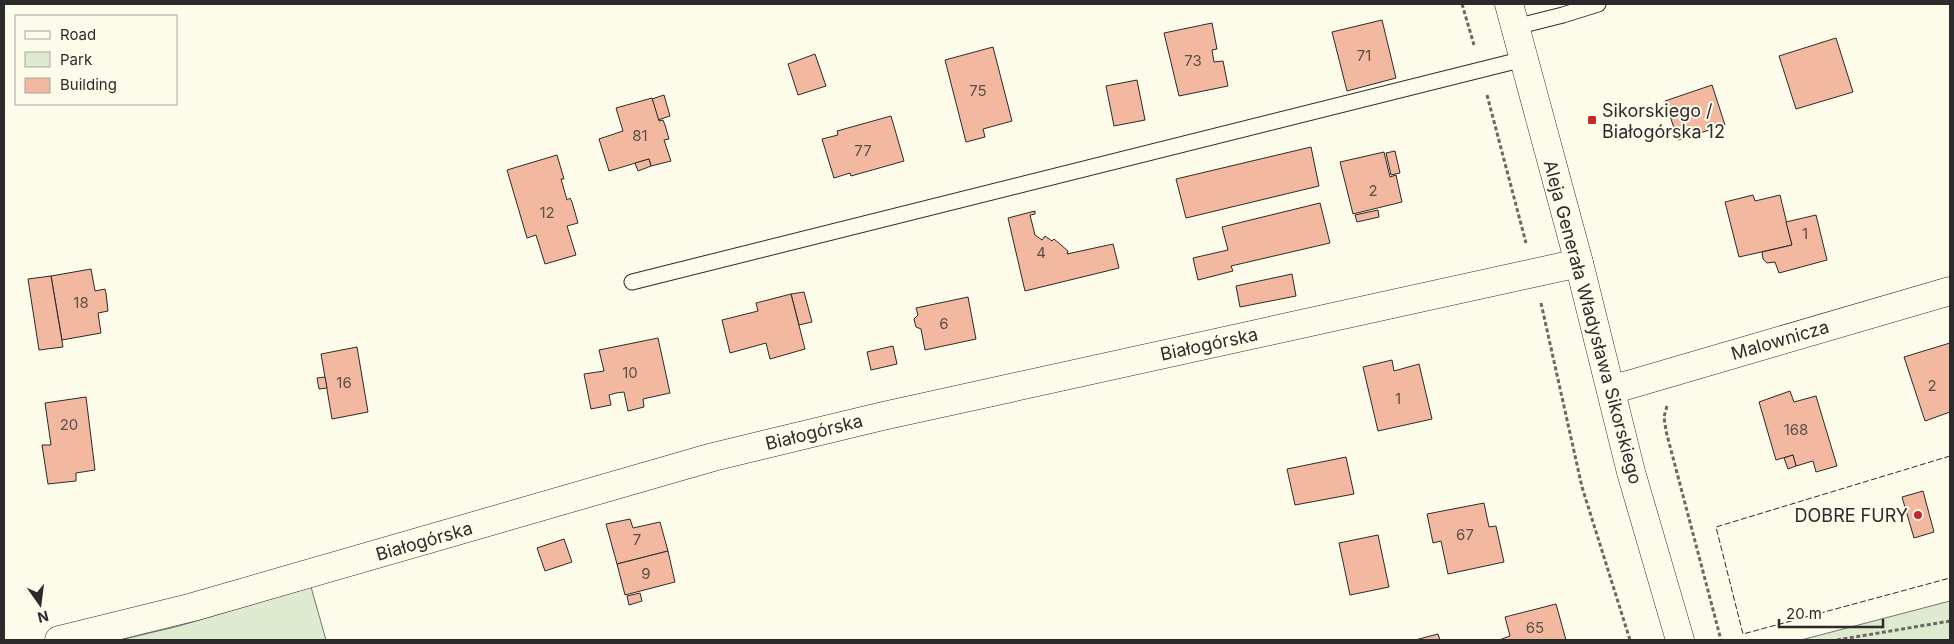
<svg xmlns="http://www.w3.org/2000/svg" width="1954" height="644" font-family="Inter,sans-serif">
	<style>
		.green { fill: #deebd1; stroke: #74746e }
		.building { fill: #f2b8a0; stroke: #2b2b2b }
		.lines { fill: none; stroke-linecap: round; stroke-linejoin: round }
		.lane-casing { stroke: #2b2b2b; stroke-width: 17 }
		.street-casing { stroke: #2b2b2b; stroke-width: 29 }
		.secondary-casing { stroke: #2b2b2b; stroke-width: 29 }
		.path { stroke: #6a6964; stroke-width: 3; stroke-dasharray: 4 2.5; stroke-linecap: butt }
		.lane { stroke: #fdfbea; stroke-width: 15 }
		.street { stroke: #fdfbea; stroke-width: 28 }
		.secondary { stroke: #fdfbea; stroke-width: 28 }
		.fence { stroke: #2b2b2b; stroke-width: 1; stroke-dasharray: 6 2.5; stroke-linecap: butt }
		.poi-dot { fill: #c62828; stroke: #fdfbea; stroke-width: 2 }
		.labels { text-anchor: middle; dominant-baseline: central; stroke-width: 4; stroke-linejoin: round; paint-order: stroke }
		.number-label { font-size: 15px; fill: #5d4e48 }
		.poi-label { font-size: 18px; fill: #2b2b2b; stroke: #fdfbea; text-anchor: start }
		.street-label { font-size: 18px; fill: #2b2b2b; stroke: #fdfbea }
	</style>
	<rect width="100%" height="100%" fill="#fdfbea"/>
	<g class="green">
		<polygon points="311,587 326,640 120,640 179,626"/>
		<polygon points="1950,601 1950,640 1801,640"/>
	</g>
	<g class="building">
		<polygon points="1382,20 1396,78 1347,91 1332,32"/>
		<polygon points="1212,23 1217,49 1212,50 1214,62 1223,61 1228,86 1179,96 1164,33"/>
		<polygon points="1836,38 1853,92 1796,109 1779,56"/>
		<polygon points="993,47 1012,121 983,129 985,137 966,142 945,60"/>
		<polygon points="815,54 826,86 798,95 788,64"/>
		<polygon points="1137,80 1145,120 1114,126 1106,86"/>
		<polygon points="1712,85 1725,125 1678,140 1665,101"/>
		<polygon points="664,95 670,116 658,120 652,99"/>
		<polygon points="652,98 659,121 663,120 665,125 669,139 664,140 671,161 651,166 649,159 609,171 599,139 623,131 616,108"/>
		<polygon points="891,116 904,161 851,176 850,173 834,178 822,139 838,135 837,131"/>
		<polygon points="1311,147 1319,186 1186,218 1176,179"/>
		<polygon points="1395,151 1400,173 1391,175 1386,153"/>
		<polygon points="1384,152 1390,177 1396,175 1402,202 1353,214 1340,162"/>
		<polygon points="557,155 564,179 561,179 567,200 570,198 572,202 578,223 567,226 576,255 545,264 536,235 527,238 507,170"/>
		<polygon points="649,159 651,166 638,171 635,163"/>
		<polygon points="1753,195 1755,201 1780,195 1792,245 1739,257 1725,202"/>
		<polygon points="1320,203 1330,243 1231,266 1233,271 1198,280 1193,258 1228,250 1222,227"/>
		<polygon points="1378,210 1379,217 1357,222 1355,215"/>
		<polygon points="1035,211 1035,214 1030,215 1035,235 1042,240 1045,236 1052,241 1054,239 1068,251 1067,254 1113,244 1119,268 1025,291 1008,218"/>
		<polygon points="1816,215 1827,260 1779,273 1775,262 1767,263 1763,259 1762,252 1792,245 1786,222"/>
		<polygon points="91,269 95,291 105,289 106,293 108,311 98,313 101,333 62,340 51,276"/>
		<polygon points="1292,274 1296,296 1240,307 1236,286"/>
		<polygon points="51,276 63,347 39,350 28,279"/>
		<polygon points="804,292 812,322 799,325 791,294"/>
		<polygon points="791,294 805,349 770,359 766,343 730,353 722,320 758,311 756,303"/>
		<polygon points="968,297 976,339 925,350 921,329 916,327 914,319 918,315 916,308"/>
		<polygon points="658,338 670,393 643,399 644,407 628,411 624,392 616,393 609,395 611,405 591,409 584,374 604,371 599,350"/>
		<polygon points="1950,343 1950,412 1925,421 1904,357"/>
		<polygon points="893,346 897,364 871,370 867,352"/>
		<polygon points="357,347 368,412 332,419 321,354"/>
		<polygon points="1392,360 1394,371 1419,364 1432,419 1378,431 1363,367"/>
		<polygon points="325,377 327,388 319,389 317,378"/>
		<polygon points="1790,391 1794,402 1816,396 1837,466 1816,472 1813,461 1796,466 1793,455 1776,460 1759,402"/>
		<polygon points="86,397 95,470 76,473 76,481 48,484 42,445 51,445 45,403"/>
		<polygon points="1793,455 1796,466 1788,469 1784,458"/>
		<polygon points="1346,457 1354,494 1295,505 1287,469"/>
		<polygon points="1923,491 1934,532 1914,538 1902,497"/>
		<polygon points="1484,503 1489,527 1496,526 1504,562 1448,574 1441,541 1433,543 1427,514"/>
		<polygon points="630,519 633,528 660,522 668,551 617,564 606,524"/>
		<polygon points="1378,535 1389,587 1350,595 1339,543"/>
		<polygon points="564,539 572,562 545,571 537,548"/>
		<polygon points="668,551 675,582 625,595 617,564"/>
		<polygon points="640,593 642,601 629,605 627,596"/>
		<polygon points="1556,604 1566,640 1499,640 1510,636 1505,617"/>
		<polygon points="1438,634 1440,640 1415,640"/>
	</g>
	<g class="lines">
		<g class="lane-casing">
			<g id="lane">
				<polyline points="1515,27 1563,15 1598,4"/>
				<polyline points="632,282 1524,59"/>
			</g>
		</g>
		<g class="street-casing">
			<g id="street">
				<polyline points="1611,390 1950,291"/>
				<polyline points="59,640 193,607 713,457 883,416 1579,263"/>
			</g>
		</g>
		<g class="secondary-casing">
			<polyline id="secondary" points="1509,4 1579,263 1631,472 1680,640"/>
		</g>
		<g class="path">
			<polyline points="1462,4 1474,45"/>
			<polyline points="1487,95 1526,243"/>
			<polyline points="1541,303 1582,487 1630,640"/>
			<polyline points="1667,406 1664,417 1666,431 1721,640"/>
			<polyline points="1837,640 1950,621"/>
		</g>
		<use href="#lane" class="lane"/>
		<use href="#street" class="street"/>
		<use href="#secondary" class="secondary"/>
		<polyline class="fence" points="1950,456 1716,527 1743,634 1950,578"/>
	</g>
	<g class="poi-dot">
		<rect x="1587" y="115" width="10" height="10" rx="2.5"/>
		<circle cx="1918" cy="515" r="5"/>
	</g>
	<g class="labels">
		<g class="number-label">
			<text x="1364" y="55">71</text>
			<text x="1193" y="60">73</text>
			<text x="978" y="90">75</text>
			<text x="640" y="135">81</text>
			<text x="863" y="150">77</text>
			<text x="1373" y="190">2</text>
			<text x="547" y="212">12</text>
			<text x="1805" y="233">1</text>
			<text x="1041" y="252">4</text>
			<text x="81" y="302">18</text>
			<text x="944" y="323">6</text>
			<text x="630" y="372">10</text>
			<text x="344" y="382">16</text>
			<text x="1932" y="385">2</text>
			<text x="1398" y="398">1</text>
			<text x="69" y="424">20</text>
			<text x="1796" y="429">168</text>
			<text x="1465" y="534">67</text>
			<text x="637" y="539">7</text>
			<text x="646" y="573">9</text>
			<text x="1535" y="627">65</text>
		</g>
		<g class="poi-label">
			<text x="1602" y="110">Sikorskiego /<tspan x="1602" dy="21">Białogórska 12</tspan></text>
			<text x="1908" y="515" text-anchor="end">DOBRE FURY</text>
		</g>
		<g class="street-label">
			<text transform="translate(1593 322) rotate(75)">Aleja Generała Władysława Sikorskiego</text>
			<text transform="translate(1780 340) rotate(-16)">Malownicza</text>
			<text transform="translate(1209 344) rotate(-12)">Białogórska</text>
			<text transform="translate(814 432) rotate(-14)">Białogórska</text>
			<text transform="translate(424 541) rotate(-16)">Białogórska</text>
		</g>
	</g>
	<rect width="1954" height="644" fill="none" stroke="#2b2b2b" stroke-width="10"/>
	<rect x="15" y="15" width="162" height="90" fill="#fdfbea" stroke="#a9a89e"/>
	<rect x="25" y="31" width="25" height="8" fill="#fdfbea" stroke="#a9a89e"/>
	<text x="60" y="40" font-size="15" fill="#2b2b2b">Road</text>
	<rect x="25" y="52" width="25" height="15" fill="#deebd1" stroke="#a9a89e"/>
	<text x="60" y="65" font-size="15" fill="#2b2b2b">Park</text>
	<rect x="25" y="78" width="25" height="15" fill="#f2b8a0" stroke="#a9a89e"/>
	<text x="60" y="90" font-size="15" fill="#2b2b2b">Building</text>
	<g transform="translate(40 604) rotate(166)" stroke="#fdfbea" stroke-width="4" paint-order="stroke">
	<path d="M0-4L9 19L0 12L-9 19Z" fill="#2b2b2b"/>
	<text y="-8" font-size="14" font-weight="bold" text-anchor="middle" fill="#2b2b2b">N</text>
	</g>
	<path d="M1779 619v8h104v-8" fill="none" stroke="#2b2b2b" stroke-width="2.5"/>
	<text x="1786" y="619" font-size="15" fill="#2b2b2b" stroke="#fdfbea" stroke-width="4" paint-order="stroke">20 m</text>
</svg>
